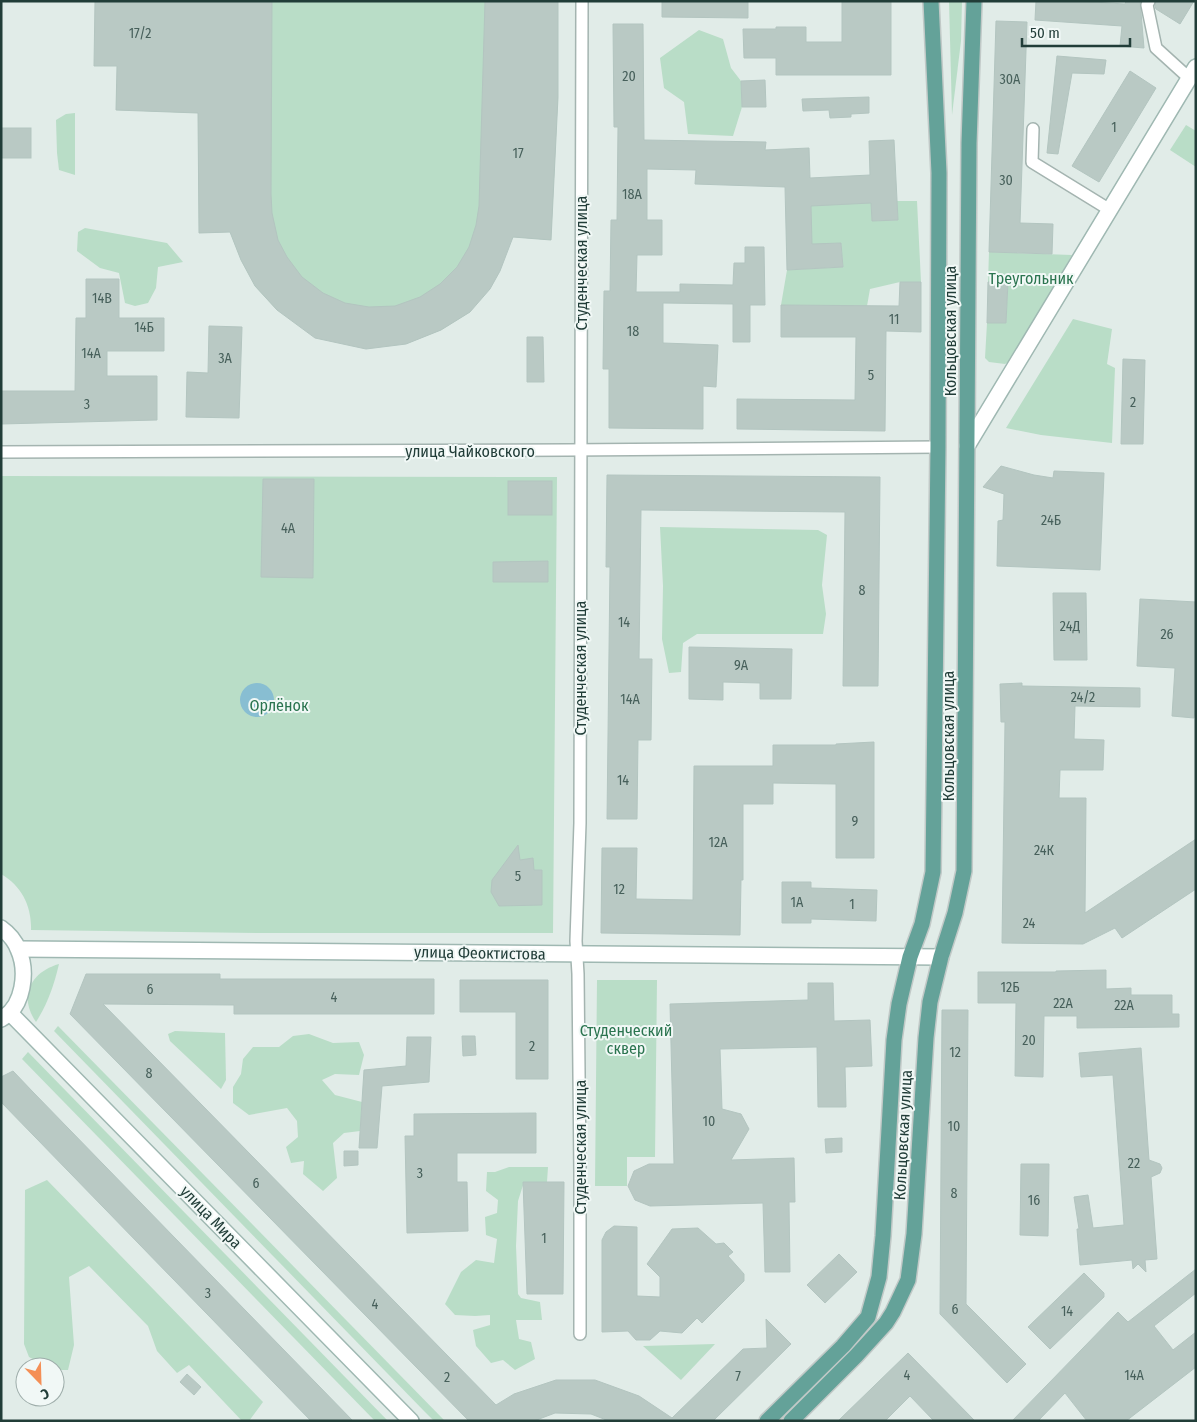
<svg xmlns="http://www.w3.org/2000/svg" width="1197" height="1422" font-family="'Fira Sans Condensed',sans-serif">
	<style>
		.green { fill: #b9ddc7 }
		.water { fill: #88bed2 }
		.building { fill: #b9c9c4; stroke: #b3c5c0 }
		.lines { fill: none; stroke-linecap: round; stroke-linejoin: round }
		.street-casing { stroke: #a4b4b0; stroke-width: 14 }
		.secondary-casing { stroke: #9fb8b2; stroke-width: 18 }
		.primary-casing { stroke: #c1c9c7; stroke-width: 18 }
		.street { stroke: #fff; stroke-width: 11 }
		.secondary { stroke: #fff; stroke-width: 15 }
		.primary { stroke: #64a299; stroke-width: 15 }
		.labels { text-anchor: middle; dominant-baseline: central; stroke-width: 4; stroke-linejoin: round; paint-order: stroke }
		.number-label { font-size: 14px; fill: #47605b }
		.street-label { font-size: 16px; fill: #213d38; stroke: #f1f8f6 }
		.park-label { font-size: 16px; fill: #2a744f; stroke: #f1f8f6 }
	</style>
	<rect width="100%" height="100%" fill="#e1ece8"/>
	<g class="green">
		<polygon points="199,1 558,1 558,97 551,240 513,237 470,312 441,330 406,344 277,310 255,286 241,260 230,232 199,233 198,113 116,110 116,84 198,86"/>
		<polygon points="949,1 962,1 961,41 952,115"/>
		<polygon points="699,30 723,39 731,68 741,81 742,107 733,136 688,134 684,102 664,88 660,58"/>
		<polygon points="75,113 75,175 59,170 57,153 56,120 66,114"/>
		<polygon points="1186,125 1196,131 1196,167 1170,150"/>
		<polygon points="871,193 872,221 898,220 897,201 917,201 921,282 900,282 870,289 867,306 781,305 787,270 843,267 841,243 786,246 787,224 810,195"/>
		<polygon points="85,228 167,243 183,262 158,267 156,288 148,303 135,306 125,303 119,273 100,268 77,251 78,232"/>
		<polygon points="989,252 1072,255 1010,361 1005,364 989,362 985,358 987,323 1006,323 1008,283 988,282"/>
		<polygon points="1073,319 1112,329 1107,364 1115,368 1112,443 1041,435 1006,428"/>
		<path d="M1 476 557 477 553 933H261L31 930C32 907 22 886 1 874Z"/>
		<polygon points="660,527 818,530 827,535 822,585 826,614 823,634 697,634 683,643 681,672 669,673 662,639 663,586"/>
		<path d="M59 964C54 985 48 1003 36 1022 18 996 31 972 59 964Z"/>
		<polygon points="597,980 657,980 655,1157 627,1157 627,1186 595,1186"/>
		<polygon points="58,1026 445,1421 434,1421 425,1412 54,1031"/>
		<polygon points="175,1031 225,1033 226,1080 221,1089 170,1041 168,1034"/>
		<polygon points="309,1034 333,1043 359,1042 364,1055 359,1075 335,1074 322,1080 335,1095 362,1102 360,1131 344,1133 333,1143 337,1178 323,1191 303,1174 304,1161 291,1163 286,1147 298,1137 297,1121 287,1108 249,1115 233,1103 233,1087 241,1074 243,1059 253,1047 279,1047 293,1036"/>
		<polygon points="28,1052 388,1421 375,1421 22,1059"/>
		<polygon points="509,1167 548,1167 547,1182 524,1182 518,1201 516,1246 518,1294 521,1298 540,1302 542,1320 516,1320 519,1339 531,1342 535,1359 515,1370 503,1360 491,1363 476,1346 473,1330 490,1325 490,1315 475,1316 455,1315 445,1304 461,1272 476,1260 494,1263 497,1239 486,1235 485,1217 497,1213 498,1200 486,1191 487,1172 495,1172"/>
		<polygon points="47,1180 263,1402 249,1421 242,1421 189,1365 177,1373 157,1351 148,1326 89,1266 69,1277 74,1345 68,1370 55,1370 55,1367 48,1367 29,1357 24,1344 25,1190"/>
		<polygon points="715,1344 681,1380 643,1346"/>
	</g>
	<circle class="water" cx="257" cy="700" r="17"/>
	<g class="building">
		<polygon points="95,1 272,1 271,194 272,213 278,240 287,257 302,277 323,293 345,303 369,307 395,306 420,297 440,284 457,267 469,247 476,225 479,206 485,1 558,1 558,97 551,240 513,237 500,271 490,289 470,312 441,330 406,344 366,349 315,338 277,310 255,286 241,260 230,232 199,233 198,113 116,110 117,66 94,66"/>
		<polygon points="662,1 748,1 748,18 662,17"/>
		<polygon points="842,1 891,1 891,75 776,75 776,58 744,58 743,29 776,29 776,27 806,27 806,42 842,42"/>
		<polygon points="1036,1 1077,1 1125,4 1126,1 1140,1 1144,48 1120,46 1122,26 1035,20"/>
		<polygon points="1156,1 1194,1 1180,24 1156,9 1155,6"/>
		<polygon points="996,21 1027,22 1020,223 1053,224 1052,254 989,252"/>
		<polygon points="613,24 643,24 644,140 766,142 765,150 809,148 810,178 870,175 869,141 894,140 898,220 872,221 871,203 811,206 812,244 841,243 843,267 787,270 785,187 695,184 696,170 647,169 647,220 662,220 662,255 637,255 636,292 680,292 680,284 733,285 734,263 745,263 745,247 764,247 765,305 750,305 750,342 733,342 733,304 663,303 663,343 718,345 716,387 703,386 703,429 609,428 609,369 603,369 604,291 610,291 611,220 617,220 618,127 614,127"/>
		<polygon points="1057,56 1106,60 1104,74 1072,73 1058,154 1047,153"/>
		<polygon points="1130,71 1156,88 1099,182 1072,166"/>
		<polygon points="765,80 766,107 742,107 741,81"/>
		<polygon points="869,97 869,113 851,114 851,117 830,118 829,110 803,111 802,99"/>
		<rect x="1" y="128" width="30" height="30"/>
		<polygon points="86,279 119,279 119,318 164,318 164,351 107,351 107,376 157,376 157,420 1,424 1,391 75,391 76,318 86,318"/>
		<polygon points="900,282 921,282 921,332 886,331 885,431 737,429 737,399 855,400 856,337 781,337 781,305 899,306"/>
		<polygon points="988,282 1008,282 1006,323 987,323"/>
		<polygon points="209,326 242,327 239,418 186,417 187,372 208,373"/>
		<polygon points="527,337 543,337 544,382 527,382"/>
		<polygon points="1123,359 1145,360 1143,444 1121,444"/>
		<polygon points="1001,466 1034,475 1053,478 1054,471 1104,473 1100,570 997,566 998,521 1003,520 1004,494 983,487"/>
		<polygon points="607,475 880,477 878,686 843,686 845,512 641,510 639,659 652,659 651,740 638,740 637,819 607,819 610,567 606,567"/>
		<polygon points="263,479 314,479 313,578 261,577"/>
		<rect x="508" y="481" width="44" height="34"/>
		<polygon points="548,561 548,582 493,582 493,562"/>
		<polygon points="1053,593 1086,593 1087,660 1054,660"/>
		<polygon points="1140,599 1196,602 1196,711 1195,711 1194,718 1172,716 1175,668 1137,666"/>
		<polygon points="689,647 792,649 791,699 760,699 760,683 723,682 723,700 689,699"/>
		<polygon points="1022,683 1022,686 1140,688 1140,707 1075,706 1074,739 1104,740 1103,770 1060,770 1059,798 1086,798 1085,913 1196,839 1196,889 1122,938 1115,928 1083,944 1002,943 1005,722 1001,722 1000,684"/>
		<polygon points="874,742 874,858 836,858 836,784 773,783 773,804 743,804 743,880 741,880 740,935 601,933 602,848 637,848 636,899 693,900 694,766 773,766 773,745 836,745 836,744"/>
		<polygon points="518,845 520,860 533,858 534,870 542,870 542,905 499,906 491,892 492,880"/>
		<polygon points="782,882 811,882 811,888 877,890 876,921 811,919 811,923 782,923"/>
		<polygon points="1106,970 1106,989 1131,988 1131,995 1172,995 1172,1014 1179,1014 1179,1027 1077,1028 1077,1016 1044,1016 1043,1077 1015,1076 1016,1003 978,1003 978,972 1056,972 1056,971"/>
		<polygon points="86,974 220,974 220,979 434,979 434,1014 234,1014 234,1005 103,1004 496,1405 514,1394 556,1380 595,1380 639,1396 672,1418 743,1349 767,1348 766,1319 791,1344 713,1421 609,1421 591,1414 555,1413 534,1421 469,1421 70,1014"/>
		<polygon points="460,980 548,980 548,1079 516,1079 516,1012 460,1012"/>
		<polygon points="808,983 833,983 834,1021 870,1020 872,1066 845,1067 846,1107 818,1107 817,1047 720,1049 722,1109 741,1114 749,1129 731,1160 794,1158 795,1202 789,1202 790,1272 765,1272 763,1203 650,1206 635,1200 628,1186 634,1171 649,1164 674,1164 670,1004 808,1000"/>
		<polygon points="942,1010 968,1010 966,1304 1026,1364 1007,1383 940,1314"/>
		<polygon points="462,1036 475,1036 476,1055 463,1056"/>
		<polygon points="407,1037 431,1037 429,1082 382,1086 377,1148 359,1148 364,1070 406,1066"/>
		<polygon points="1141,1048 1149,1160 1160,1164 1162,1168 1160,1173 1151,1177 1157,1259 1145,1260 1146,1272 1138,1264 1133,1269 1132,1260 1080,1265 1077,1229 1079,1229 1074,1197 1088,1195 1093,1228 1124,1225 1113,1075 1081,1077 1079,1053"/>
		<polygon points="13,1071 33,1092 353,1421 311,1421 1,1102 1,1077"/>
		<polygon points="536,1113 536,1153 457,1153 457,1182 467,1182 468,1231 407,1233 405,1136 414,1136 414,1114"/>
		<polygon points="842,1138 842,1152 826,1153 825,1139"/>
		<polygon points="344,1151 358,1151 358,1165 344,1166"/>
		<polygon points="1021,1164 1049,1164 1048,1236 1020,1235"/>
		<polygon points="523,1182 564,1182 563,1294 527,1294"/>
		<polygon points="614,1226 637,1227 637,1296 660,1297 660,1277 647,1264 672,1229 698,1228 716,1244 724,1243 733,1252 728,1256 744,1274 744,1281 702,1323 697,1318 682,1333 660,1331 650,1340 636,1340 628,1331 602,1332 602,1240 606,1232"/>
		<polygon points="839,1254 857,1272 825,1303 807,1285"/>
		<polygon points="1196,1269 1196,1293 1154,1326 1173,1350 1196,1332 1196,1367 1126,1421 1087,1421 1065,1393 1038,1421 1012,1421 1118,1312 1128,1322"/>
		<polygon points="1084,1273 1104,1293 1104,1297 1050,1349 1028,1327"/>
		<polygon points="908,1353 975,1421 934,1421 910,1396 885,1421 838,1421"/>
		<polygon points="187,1374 201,1387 194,1395 180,1382"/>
	</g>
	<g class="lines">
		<g class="street-casing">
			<g id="street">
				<polyline points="1149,1 1147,5 1156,48 1189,78"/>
				<polyline points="1033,129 1032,162 1110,210"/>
				<polyline points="1,452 567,450 938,447"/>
				<polyline points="580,1334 580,1173 578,974 576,941 580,823 582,1"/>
			</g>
		</g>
		<g class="secondary-casing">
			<g id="secondary">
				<polyline points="967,446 1196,67"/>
				<path d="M1 928C8 933 15 941 18 949 28 971 24 1007 1 1019"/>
				<polyline points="19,949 941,957"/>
				<polyline points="10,1013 411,1421"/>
			</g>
		</g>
		<g class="primary-casing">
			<g id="primary">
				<polyline points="767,1421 843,1346 868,1317 879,1277 883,1236 894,1040 899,1004 910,957 922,924 933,872 938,447 939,173 931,1"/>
				<polyline points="791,1421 856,1356 886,1323 893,1312 908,1280 914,1234 926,1038 930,1002 941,957 955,913 964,871 969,143 974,1"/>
			</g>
		</g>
		<use href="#street" class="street"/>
		<use href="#secondary" class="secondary"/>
		<use href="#primary" class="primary"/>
	</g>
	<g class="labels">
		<g class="number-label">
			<text x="140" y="33">17/2</text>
			<text x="629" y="76">20</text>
			<text x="1010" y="79">30А</text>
			<text x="1114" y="127">1</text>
			<text x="518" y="153">17</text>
			<text x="1006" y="180">30</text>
			<text x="632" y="194">18А</text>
			<text x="102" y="298">14В</text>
			<text x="894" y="319">11</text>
			<text x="144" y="327">14Б</text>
			<text x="633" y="331">18</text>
			<text x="91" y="353">14А</text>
			<text x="225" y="358">3А</text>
			<text x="871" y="375">5</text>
			<text x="1133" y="402">2</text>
			<text x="87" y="404">3</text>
			<text x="1051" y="520">24Б</text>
			<text x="288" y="528">4А</text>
			<text x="862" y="590">8</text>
			<text x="624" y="622">14</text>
			<text x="1070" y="626">24Д</text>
			<text x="1167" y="634">26</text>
			<text x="741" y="665">9А</text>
			<text x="1083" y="697">24/2</text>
			<text x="630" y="699">14А</text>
			<text x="623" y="780">14</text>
			<text x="855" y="821">9</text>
			<text x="718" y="842">12А</text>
			<text x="1044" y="850">24К</text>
			<text x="518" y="876">5</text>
			<text x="619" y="889">12</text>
			<text x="797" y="902">1А</text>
			<text x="852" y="904">1</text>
			<text x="1029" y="923">24</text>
			<text x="1010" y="987">12Б</text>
			<text x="150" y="989">6</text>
			<text x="334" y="997">4</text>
			<text x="1063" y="1003">22А</text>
			<text x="1124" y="1005">22А</text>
			<text x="1029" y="1040">20</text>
			<text x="532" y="1046">2</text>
			<text x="955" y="1052">12</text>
			<text x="149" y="1073">8</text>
			<text x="709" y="1121">10</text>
			<text x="954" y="1126">10</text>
			<text x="1134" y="1163">22</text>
			<text x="420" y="1173">3</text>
			<text x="256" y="1183">6</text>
			<text x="954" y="1193">8</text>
			<text x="1034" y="1200">16</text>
			<text x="544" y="1238">1</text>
			<text x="208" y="1293">3</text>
			<text x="375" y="1304">4</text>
			<text x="955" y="1309">6</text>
			<text x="1067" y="1311">14</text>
			<text x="907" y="1375">4</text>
			<text x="1134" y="1375">14А</text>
			<text x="738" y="1376">7</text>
			<text x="447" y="1377">2</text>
		</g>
		<g class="street-label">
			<text transform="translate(581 263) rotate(-90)">Студенческая улица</text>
			<text transform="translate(950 331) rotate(-90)">Кольцовская улица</text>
			<text x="470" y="451">улица Чайковского</text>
			<text transform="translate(580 668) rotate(-90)">Студенческая улица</text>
			<text transform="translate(948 736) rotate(-90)">Кольцовская улица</text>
			<text transform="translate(480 953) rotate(1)">улица Феоктистова</text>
			<text transform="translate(903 1135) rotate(-87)">Кольцовская улица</text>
			<text transform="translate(580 1147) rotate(-90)">Студенческая улица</text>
			<text transform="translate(211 1217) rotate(46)">улица Мира</text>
		</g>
		<g class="park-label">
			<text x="1031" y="278">Треугольник</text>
			<text x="279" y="705">Орлёнок</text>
			<text x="626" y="1030">Студенческий<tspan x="626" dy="18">сквер</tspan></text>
		</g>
	</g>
	<rect width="1197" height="1422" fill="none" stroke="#213d38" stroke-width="5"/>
	<g transform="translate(40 1382) rotate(157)"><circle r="24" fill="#f1f8f6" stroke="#9eadaa"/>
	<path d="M0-4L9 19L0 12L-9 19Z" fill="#f48f56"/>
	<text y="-8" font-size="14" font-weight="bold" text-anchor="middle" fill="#213d38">С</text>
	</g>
	<path d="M1022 38v8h108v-8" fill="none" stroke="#213d38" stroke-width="2.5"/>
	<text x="1030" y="38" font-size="15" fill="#213d38" stroke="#f1f8f6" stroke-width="4" paint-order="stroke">50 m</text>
</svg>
